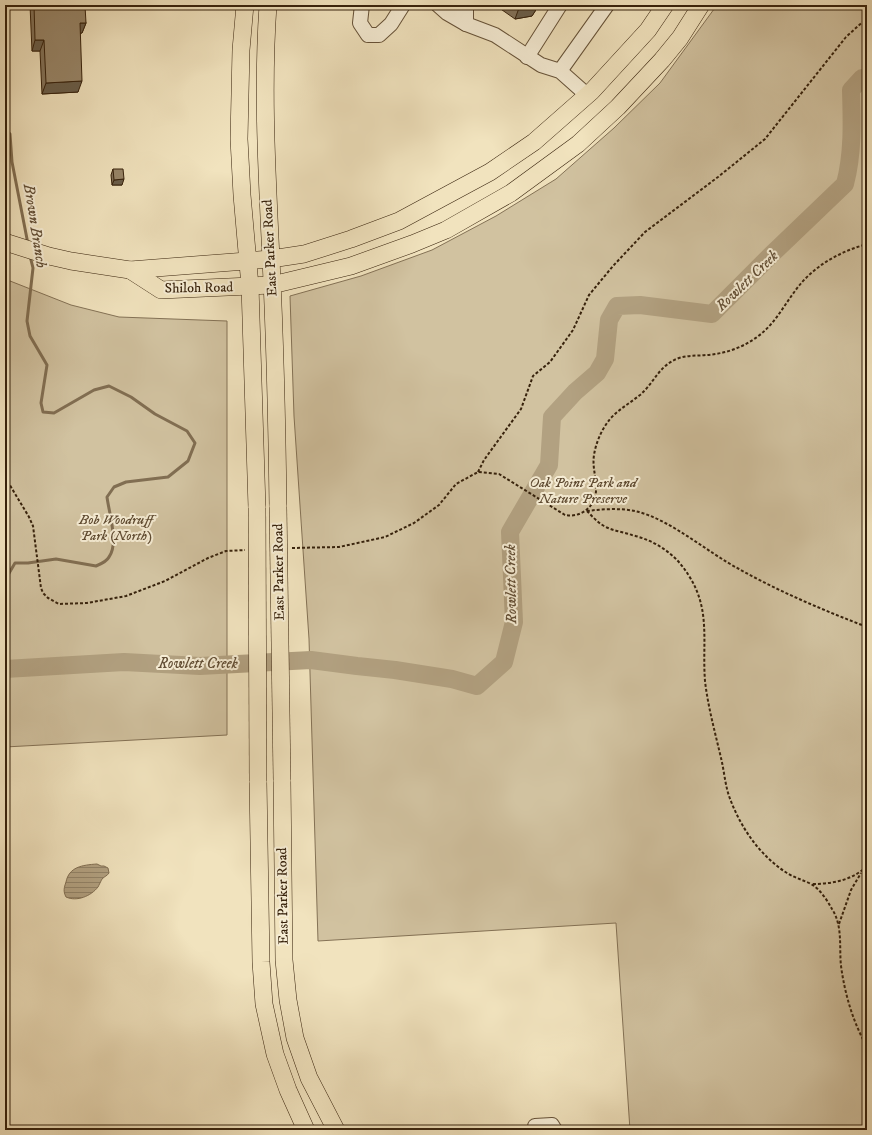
<svg xmlns="http://www.w3.org/2000/svg" width="872" height="1135" font-family="'IM FELL DW Pica',serif">
	<style>
		.green { fill: #d1c2a0; stroke: #847256 }
		.water { fill: url(#water-rules); stroke: #816e52 }
		.lines { fill: none; stroke-linecap: round; stroke-linejoin: round }
		.stream { stroke: #816e52; stroke-width: 3 }
		.river { stroke: #b2a181; stroke-width: 18 }
		.minor-casing { stroke: #665238; stroke-width: 16 }
		.major-casing { stroke: #37220c; stroke-width: 18 }
		.path { stroke: #37220c; stroke-width: 2; stroke-dasharray: 3 2; stroke-linecap: butt }
		.minor { stroke: #f6edd5; stroke-width: 14 }
		.major { stroke: #f1e3be; stroke-width: 17 }
		.major-bridge-casing { stroke: #37220c; stroke-width: 18; stroke-linecap: butt }
		.major-bridge { stroke: #f1e3be; stroke-width: 17 }
		.wall { fill: #83735a; stroke: #37220c }
		.shaded-wall { fill: #6a5e4a; stroke: #37220c }
		.building { fill: #988669; stroke: #37220c }
		.labels { text-anchor: middle; dominant-baseline: central; stroke-width: 4; stroke-linejoin: round; paint-order: stroke }
		.street-label { font-size: 14px; fill: #37220c; stroke: #f6edd5 }
		.park-label { font-size: 14px; font-style: italic; fill: #5e4a31; stroke: #f6edd5 }
		.water-label { font-size: 15px; font-style: italic; fill: #624e35; stroke: #f6edd5 }
	</style>
	<defs>
		<pattern id="water-rules" width="6" height="5" patternUnits="userSpaceOnUse"><rect width="6" height="5" fill="#b2a181"/><path d="M0 2.5h6" fill="none" stroke="#928368"/></pattern>
	</defs>
	<rect width="100%" height="100%" fill="#f1e3be"/>
	<filter id="stains"><feTurbulence type="fractalNoise" baseFrequency=".005" numOctaves="4"/><feColorMatrix values="0 0 0 0 .2 0 0 0 0 .09 0 0 0 0 .02 0 0 0 .5 -.17"/></filter>
	<radialGradient id="worn" r=".72"><stop offset=".6" stop-color="#630" stop-opacity="0"/><stop offset="1" stop-color="#630" stop-opacity=".3"/></radialGradient>
	<g class="green">
		<polygon points="717,5 867,5 867,1130 630,1130 616,923 318,941 309,639 294,416 290,296 361,276 432,250 496,216 556,179 614,128 660,83"/>
		<polygon points="5,279 71,305 119,317 227,321 227,735 5,747"/>
	</g>
	<path class="water" d="M97 864 101 866H104L108 868 109 873C107 876 105 876 102 879 101 881 99 885 98 887 91 896 77 902 66 897 63 891 64 888 66 882 69 867 82 865 97 864Z"/>
	<g class="lines">
		<g class="stream">
			<polyline points="5,130 10,134 12,162 28,244"/>
			<path d="M5 621 8 575 15 563H28L56 559 96 566C101 564 107 561 109 557 119 544 109 513 107 497L114 487 126 482 168 477 188 461 195 443 187 431 155 414 131 397 109 386 94 390 54 413 43 412 41 403 47 365 30 336 27 321 33 268 30 256"/>
		</g>
		<path class="river" d="M5 669 124 662 200 666 311 660 357 666 395 670 452 679 477 686 504 662 514 622 510 532 549 465 552 417 575 392 597 373 605 359 609 320 617 306 640 305 712 314 774 252 845 184C853 154 852 122 851 90L862 78H867"/>
		<g class="minor-casing">
			<g id="minor">
				<polyline points="362,5 360,23 368,35 379,35 391,24 403,5"/>
				<polyline points="438,5 447,13 466,24 495,35 541,65 560,71 587,95"/>
				<polyline points="459,5 466,10 466,24"/>
				<polyline points="527,57 560,5"/>
				<polyline points="560,71 607,5"/>
				<polyline points="535,1126 552,1125 555,1130"/>
			</g>
		</g>
		<g class="major-casing">
			<g id="major">
				<polyline points="245,5 241,50 239,139 242,195 250,286 257,508"/>
				<path d="M268 5C262 90 267 174 271 259 275 342 277 425 278 507"/>
				<polyline points="5,242 49,256 71,261 130,270 271,259 304,254 351,239 399,221 490,172 534,142 592,91 648,30 665,5"/>
				<polyline points="130,270 161,290 272,285 351,266 412,244 446,230 511,193 578,144 618,107 662,60 680,38 701,5"/>
				<polyline points="282,780 284,960 288,1000 295,1038 309,1078 336,1130"/>
				<polyline points="258,781 261,962 264,1004 275,1054 288,1090 306,1130"/>
			</g>
		</g>
		<g class="path">
			<polyline points="478,472 484,460 521,409 533,376 550,362 573,330 589,295 613,266 645,232 718,177 765,139 846,37 867,18"/>
			<polyline points="5,477 29,517 33,526 41,588 43,593 48,598 59,604 87,603 126,596 165,581 208,558 226,551 245,550"/>
			<path d="M587 511C592 516 597 522 604 526 613 531 623 532 632 535 656 541 676 554 689 576 711 610 702 643 705 681 708 707 715 732 721 758 724 770 725 784 729 796 740 827 760 856 787 873 795 878 803 880 811 884 820 889 827 900 832 909 843 926 839 947 841 966 845 995 853 1022 867 1047"/>
			<path d="M587 511C602 509 620 508 635 511 670 519 707 552 739 569 780 592 823 610 867 627"/>
			<path d="M292 548 339 547 385 537 414 523 439 505 456 484 478 472 499 474 565 515C581 518 595 507 596 491 597 479 592 468 594 455 596 442 602 429 610 419 619 409 630 403 640 395 655 382 659 365 679 358 688 355 697 356 706 355 724 354 742 348 757 337 774 325 783 307 795 291 813 266 839 252 867 244"/>
			<path d="M813 884C832 884 853 880 867 866"/>
			<polyline points="839,924 851,890 861,873"/>
		</g>
		<use href="#minor" class="minor"/>
		<use href="#major" class="major"/>
		<g class="major-bridge-casing">
			<g id="major-bridge">
				<polyline points="278,507 282,780"/>
				<polyline points="257,508 258,781"/>
			</g>
		</g>
		<use href="#major-bridge" class="major-bridge"/>
	</g>
	<g class="wall">
		<polygon points="30,5 80,5 86,23 82,33 80,33 78,92 42,94 40,51 32,51"/>
		<polygon points="495,5 539,5 532,16 515,19"/>
		<polygon points="113,169 122,185 112,185 111,175"/>
	</g>
	<g class="shaded-wall">
		<polygon points="535,5 539,5 532,16 515,19 519,8"/>
		<polygon points="80,23 86,23 82,33 76,34"/>
		<polygon points="35,40 44,40 40,51 32,51"/>
		<polygon points="82,81 78,92 42,94 46,83"/>
		<polygon points="124,179 122,185 112,185 114,180"/>
	</g>
	<g class="building">
		<polygon points="34,5 80,5 80,6 85,6 86,23 80,23 82,81 46,83 44,40 35,40"/>
		<polygon points="515,5 535,5 519,8"/>
		<polygon points="113,169 123,169 124,179 114,180"/>
	</g>
	<g class="labels">
		<g class="street-label">
			<text transform="translate(270 248) rotate(-93)">East Parker Road</text>
			<text transform="translate(199 288) rotate(-1)">Shiloh Road</text>
			<text transform="translate(279 572) rotate(-91)">East Parker Road</text>
			<text transform="translate(283 896) rotate(-91)">East Parker Road</text>
		</g>
		<g class="park-label">
			<text x="583" y="483">Oak Point Park and<tspan x="583" dy="16">Nature Preserve</tspan></text>
			<text x="116" y="520">Bob Woodruff<tspan x="116" dy="16">Park (North)</tspan></text>
		</g>
		<g class="water-label">
			<text transform="translate(35 226) rotate(81)">Brown Branch</text>
			<text transform="translate(747 281) rotate(-44)">Rowlett Creek</text>
			<text transform="translate(511 584) rotate(-91)">Rowlett Creek</text>
			<text x="198" y="663">Rowlett Creek</text>
		</g>
	</g>
	<rect width="872" height="1135" fill="none" stroke="#f1e3be" stroke-width="20"/>
	<rect x="6" y="6" width="860" height="1123" fill="none" stroke="#37220c" stroke-width="2"/>
	<rect x="10" y="10" width="852" height="1115" fill="none" stroke="#37220c"/>
	<rect width="100%" height="100%" filter="url(#stains)"/>
	<rect width="100%" height="100%" fill="url(#worn)"/>
</svg>
